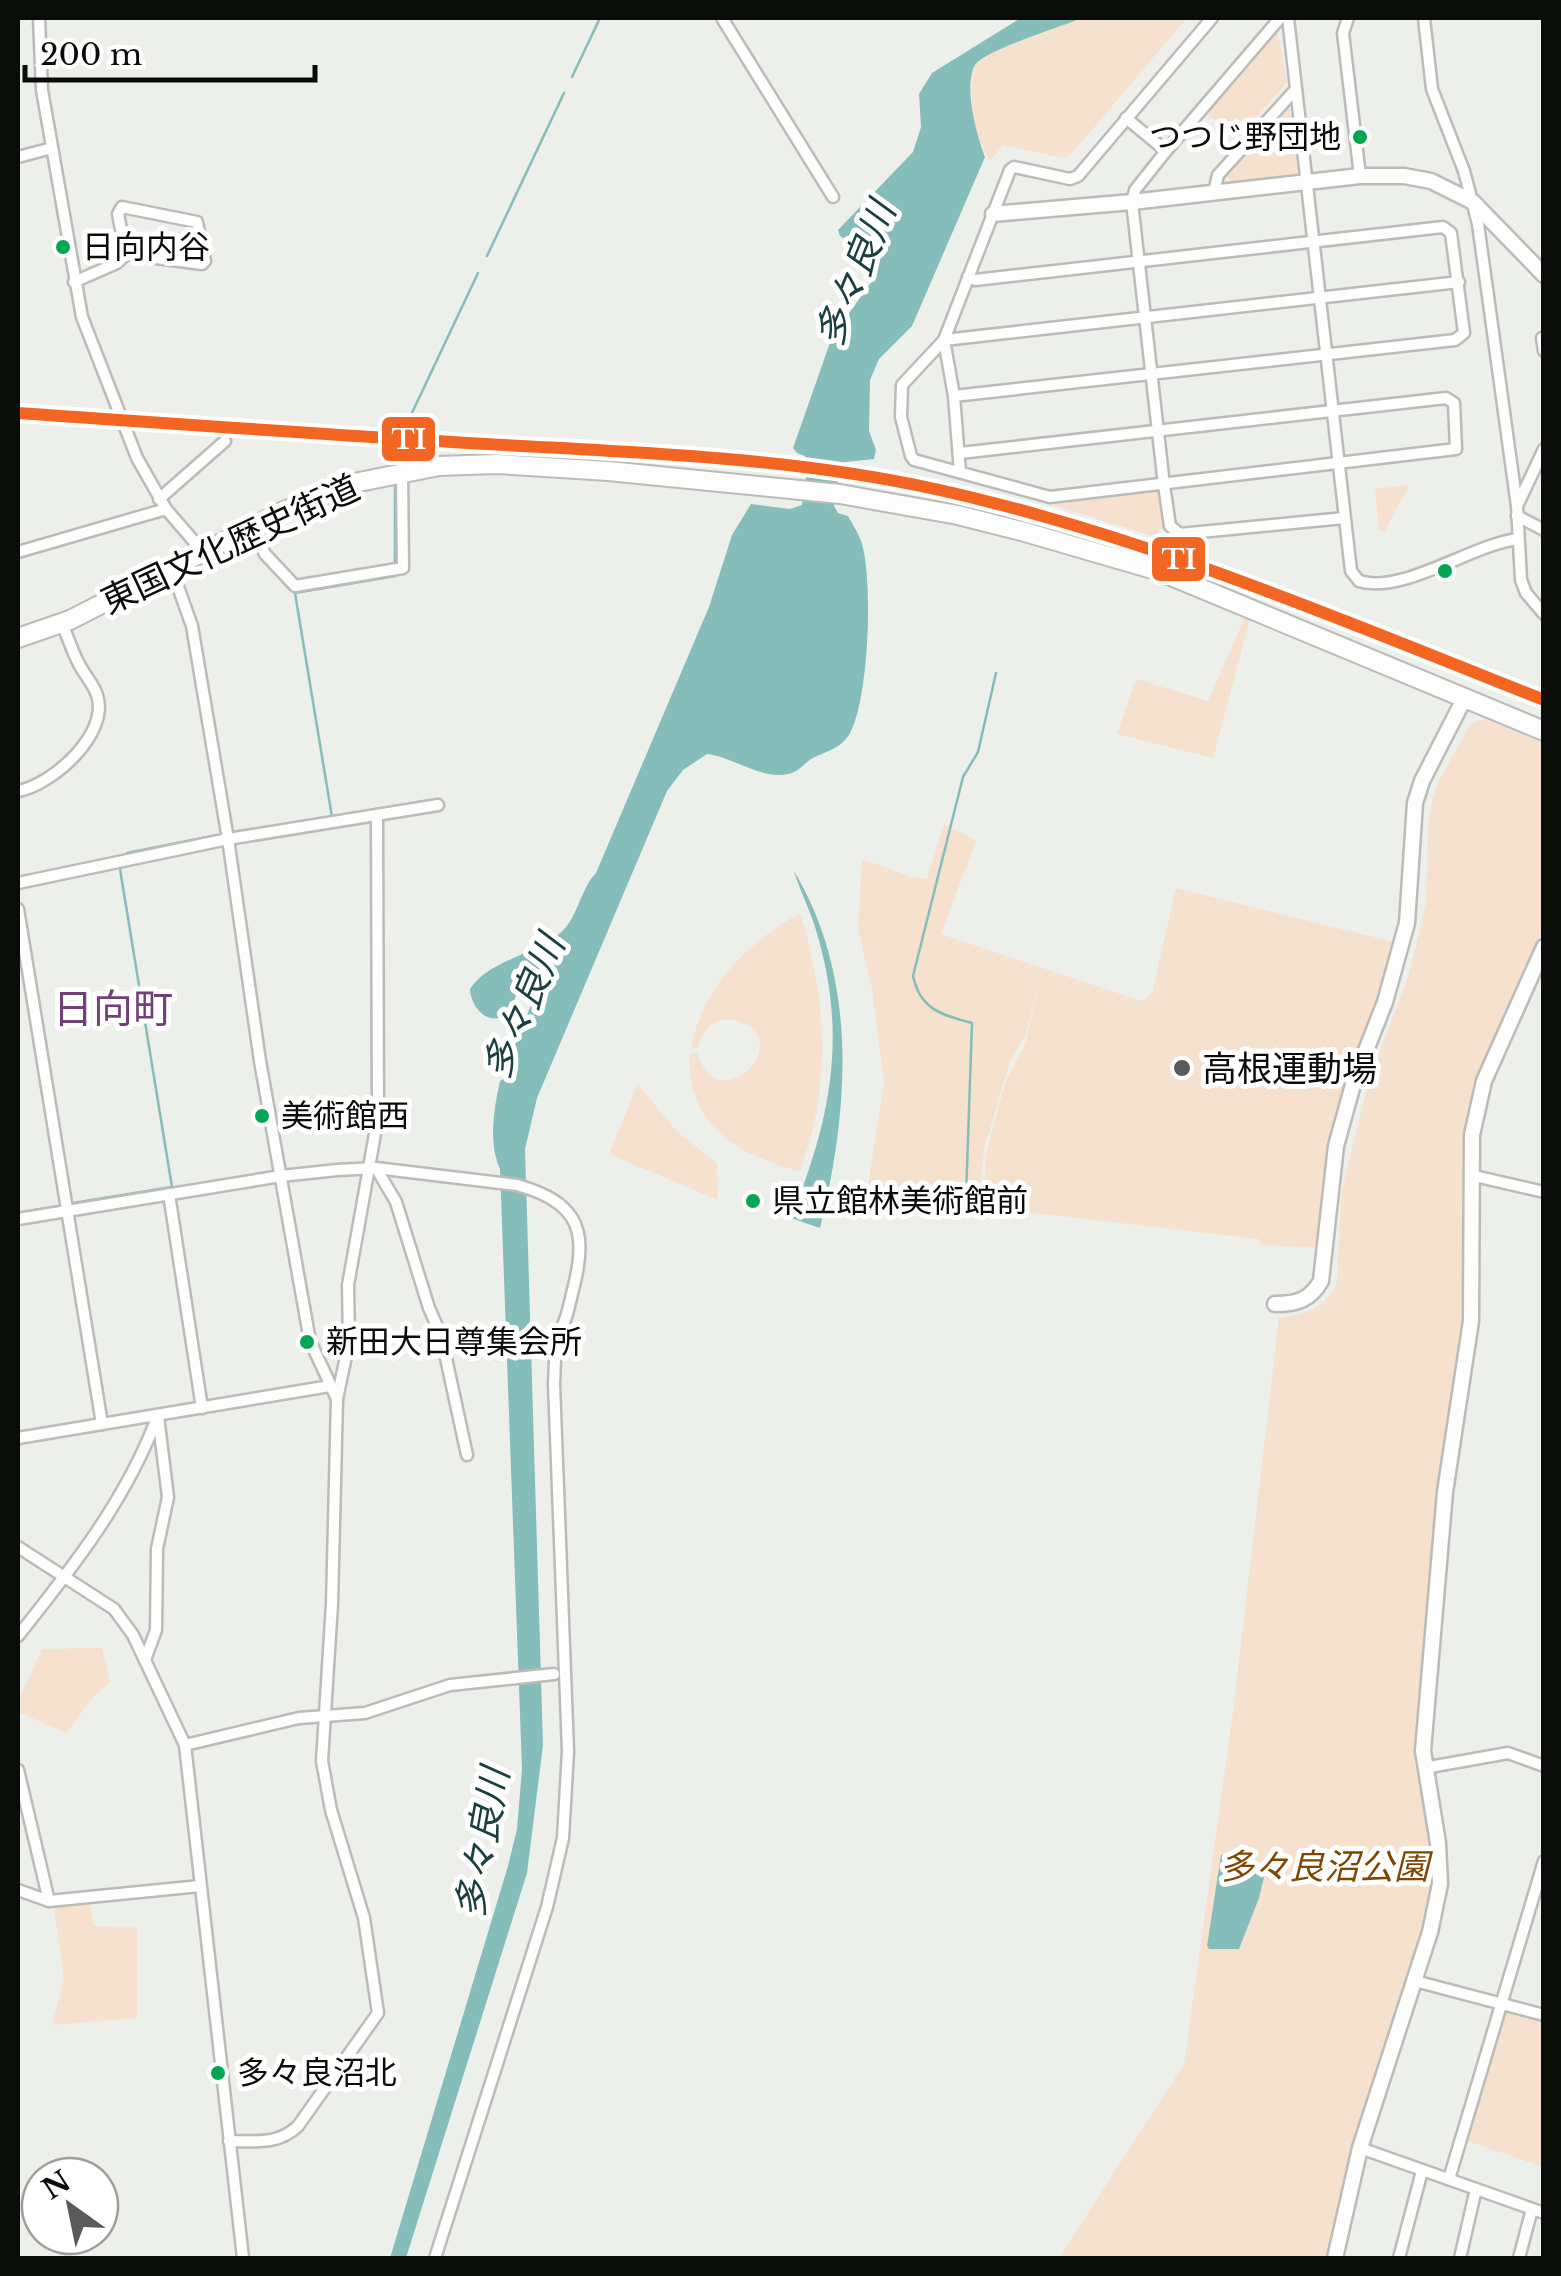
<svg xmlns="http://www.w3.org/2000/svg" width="1561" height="2276" font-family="'Libre Baskerville','Noto Sans JP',serif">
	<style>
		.green { fill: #f5e1ce }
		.water { fill: #85bdba }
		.pier { fill: #edefea }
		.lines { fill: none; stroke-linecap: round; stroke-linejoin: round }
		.stream { stroke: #85bdba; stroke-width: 2.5 }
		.street-casing { stroke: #bbbcb8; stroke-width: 15 }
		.secondary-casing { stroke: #bbbcb8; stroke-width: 19 }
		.highway-casing { stroke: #bbbcb8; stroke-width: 22 }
		.street { stroke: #fcfdfc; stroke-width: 10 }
		.secondary { stroke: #fcfdfc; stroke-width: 14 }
		.highway { stroke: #fcfdfc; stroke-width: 18 }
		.rail-1-casing { stroke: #fff; stroke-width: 20 }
		.rail-1 { stroke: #f26522; stroke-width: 12 }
		.bus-dot { fill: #00a651; stroke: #fff; stroke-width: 4 }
		.poi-dot { fill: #595b58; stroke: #fff; stroke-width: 4 }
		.labels { text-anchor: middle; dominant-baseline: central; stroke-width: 10; stroke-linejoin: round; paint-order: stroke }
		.bus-label { font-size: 32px; fill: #0a0c09; stroke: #fff; text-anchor: start }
		.street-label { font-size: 35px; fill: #0a0c09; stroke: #fff }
		.poi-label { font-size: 35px; fill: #0a0c09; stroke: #fff; text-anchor: start }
		.park-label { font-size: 35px; font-style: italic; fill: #804600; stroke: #fff }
		.water-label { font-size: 38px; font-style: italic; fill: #193f3e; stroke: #fff }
		.quarter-label { font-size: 40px; fill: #6f4176; stroke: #fff }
		.line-badge { stroke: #fff; stroke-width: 4 }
		.badge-label { font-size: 28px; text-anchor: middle; font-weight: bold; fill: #fff }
	</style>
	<rect width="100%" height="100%" fill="#edefea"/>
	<g class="green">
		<polygon points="1082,18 1187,18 1073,152 1064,158 1003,145 990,161 974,129 971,78 976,63 991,52"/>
		<polygon points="1278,34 1287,82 1238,139 1205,111 1270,36"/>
		<polygon points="1284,106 1290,110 1298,170 1296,174 1230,182 1226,174"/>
		<polygon points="1409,485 1385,531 1379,531 1375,489"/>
		<polygon points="1156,489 1161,494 1165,525 1153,536 1052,505"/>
		<polygon points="1246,615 1251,615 1213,758 1117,734 1136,679 1208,701"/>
		<path d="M1485 719 1543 743 1544 927 1481 1070 1468 1117 1464 1153 1465 1294 1440 1468 1416 1733 1415 1766 1434 1851 1435 1877 1427 1915 1350 2151 1327 2258H1059L1184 2064 1233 1712 1279 1318C1306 1315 1327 1308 1337 1281L1341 1194 1368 1084 1408 977 1426 904 1428 827 1432 801 1438 782 1471 724Z"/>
		<path d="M944 824 976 841 941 934 1139 1000 1143 1001 1152 993 1176 888 1398 943C1387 991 1362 1034 1348 1081 1331 1136 1325 1190 1321 1248L1262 1245 1259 1239 982 1207 987 1151 1005 1083 1025 1045 1040 981 1026 1033 1009 1064 984 1149 978 1213 871 1201 867 1193 884 1082 872 989 858 929 862 859 912 877 927 879Z"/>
		<path d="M800 913C827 999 832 1086 800 1171 740 1156 689 1127 689 1058L690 1053H698C715 1122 798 1043 739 1021 718 1013 702 1029 698 1048H691C702 988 748 942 800 913Z"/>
		<polygon points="638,1084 676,1131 717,1163 718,1200 609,1154"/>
		<polygon points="102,1648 110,1682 94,1696 66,1733 18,1712 18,1703 42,1649"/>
		<polygon points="90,1903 93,1926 137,1927 137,2018 52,2025 64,1979 54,1907"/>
		<polygon points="1506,2008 1543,2020 1543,2167 1465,2140 1500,2010"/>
	</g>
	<g class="water">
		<path d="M1021 18H1082C1061 27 985 50 975 65 963 86 977 136 985 157L912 326 879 359 870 380 869 431 876 450 874 459 845 462 841 467 834 506 838 513 848 516C853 525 859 534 862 544 873 582 869 698 850 733 842 748 827 751 813 758 804 763 799 772 788 774 760 780 734 757 707 754L683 770 667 791 537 1098 525 1149 543 1745 527 1873 406 2258H390L508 1866 517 1829 522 1769 500 1169C488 1142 494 1109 500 1081L505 1078V1069L536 993 529 983 519 987C515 994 515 1004 510 1010 492 1031 471 1009 470 989 489 960 532 956 559 934 578 919 580 889 596 873L709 607 732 535 751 504 790 509 802 505 808 464 805 456 797 453 793 448 832 337 875 277C878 254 857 247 840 236L838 230 913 152 921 127 919 94 932 73Z"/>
		<path d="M794 871C859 980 849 1110 820 1228L791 1218C831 1118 848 1036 816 930 810 910 800 891 794 871Z"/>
		<polygon points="1221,1855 1252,1859 1265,1873 1259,1898 1239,1949 1209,1949 1207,1946"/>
	</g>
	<polygon class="pier" points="803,464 845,470 844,480 802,475"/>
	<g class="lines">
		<g class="stream">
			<polyline points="572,77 600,18"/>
			<polyline points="487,256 564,93"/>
			<polyline points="411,415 478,273"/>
			<polyline points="395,486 395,564"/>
			<polyline points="330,818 332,817 295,593 395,576"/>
			<polyline points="234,832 307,821"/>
			<polyline points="127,853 217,835"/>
			<polyline points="73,1203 172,1187 120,869"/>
			<path d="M981 1211 973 1210 966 1196 972 1023C941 1015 920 1009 913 976L963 777 978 752 996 673"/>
			<polyline points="18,1213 58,1206"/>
		</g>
		<g class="street-casing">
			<g id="street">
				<polyline points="39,18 42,90 82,317 137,458 166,509 204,553"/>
				<polyline points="722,18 833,197"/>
				<polyline points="1280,18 1166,151 1135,190 1132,202 1164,485 1170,526 1180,534 1344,518"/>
				<path d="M1288 18 1351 571 1359 581C1402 595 1473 544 1518 539"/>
				<polyline points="1348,18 1343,33 1360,176"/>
				<polyline points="1424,18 1432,89 1464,171 1478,224 1517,506"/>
				<polyline points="1126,118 1166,151"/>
				<polyline points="18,157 52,148"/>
				<polyline points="1214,192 1218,175 1296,89"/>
				<polyline points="74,282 117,263 126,254 202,264 205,261 197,222 122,207 118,214 126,254"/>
				<polyline points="1542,338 1544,351"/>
				<polyline points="954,396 1455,340 1464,333 1451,233 1443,227 975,280 968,277"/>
				<polyline points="1544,449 1517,506 1521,580 1526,593 1544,614"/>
				<polyline points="960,453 1446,398 1454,403 1456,449 1050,497 914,460 911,456 901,417 902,385 944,340 1010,170 1014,167 1070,179 1078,176 1212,18"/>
				<polyline points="960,472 954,396 944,340 1459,282"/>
				<polyline points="159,499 225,441"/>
				<polyline points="1517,516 1544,530"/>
				<polyline points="252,527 265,554 295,586 403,568 402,472"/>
				<polyline points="18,552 166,509"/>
				<path d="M172 570 192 626 228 839 260 1061 310 1341 337 1399 332 1604 322 1761 331 1810 364 1918 378 2013 298 2126C278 2145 256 2141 229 2141"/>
				<path d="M18 791C52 785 110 734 97 695 93 683 82 672 77 660 71 648 67 635 62 623"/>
				<polyline points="18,883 228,839 438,805"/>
				<polyline points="18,909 102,1424"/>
				<polyline points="376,1168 396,1202 429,1308 441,1335 467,1455"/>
				<polyline points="1470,1175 1544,1192"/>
				<polyline points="169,1194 202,1408"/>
				<path d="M18 1219 281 1176 337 1170 376 1168 517 1185C596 1207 584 1248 567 1314 564 1324 559 1334 557 1344 554 1357 555 1371 554 1384L568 1751 563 1838 547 1907 435 2258"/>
				<polyline points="337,1399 349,1342 348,1285 378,1117 377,815"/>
				<polyline points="18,1438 330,1386"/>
				<polyline points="18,1547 114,1609 133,1635 185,1745 243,2258"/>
				<path d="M18 1636C73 1567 127 1499 158 1415"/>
				<polyline points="145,1660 156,1630 157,1549 168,1497 158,1416"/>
				<polyline points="185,1745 299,1718 365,1713 450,1685 554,1674"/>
				<polyline points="1424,1768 1508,1753 1544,1766"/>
				<polyline points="18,1770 49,1901"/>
				<polyline points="18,1890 49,1901 200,1886"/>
				<polyline points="1415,1981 1544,2015"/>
				<polyline points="1360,2148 1544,2213"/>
				<polyline points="1449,2179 1544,1861"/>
				<polyline points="1399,2258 1422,2171"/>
				<polyline points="1460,2258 1476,2189"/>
				<polyline points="1519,2258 1532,2209"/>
			</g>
		</g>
		<g class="secondary-casing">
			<g id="secondary">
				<polyline points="993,214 1132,202 1360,176 1404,176 1431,181 1473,202 1544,275"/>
				<path d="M1275 1304C1297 1304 1310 1300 1321 1281L1336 1146 1354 1081 1385 1002 1407 923 1415 803 1422 781 1465 697"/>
				<polyline points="1335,2258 1360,2148 1430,1932 1440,1884 1438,1843 1423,1751 1445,1492 1471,1321 1472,1135 1484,1081 1544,947"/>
			</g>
		</g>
		<g class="highway-casing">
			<polyline id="highway" points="18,638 70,620 282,512 354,483 439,466 497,464 608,471 840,494 958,515 1025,532 1159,571 1544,731"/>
		</g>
		<use href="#street" class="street"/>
		<use href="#secondary" class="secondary"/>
		<use href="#highway" class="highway"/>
		<g class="rail-1-casing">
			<path id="rail-1" d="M18 413C180 424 342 436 505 445 648 453 794 458 935 489 1145 535 1344 621 1544 700"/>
		</g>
		<use href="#rail-1" class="rail-1"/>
	</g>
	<g class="bus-dot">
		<circle cx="1360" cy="137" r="9"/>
		<circle cx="63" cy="247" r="9"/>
		<circle cx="1445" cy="571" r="9"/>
		<circle cx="262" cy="1116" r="9"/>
		<circle cx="753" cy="1201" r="9"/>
		<circle cx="307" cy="1342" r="9"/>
		<circle cx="218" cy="2073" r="9"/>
	</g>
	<circle class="poi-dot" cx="1182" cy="1068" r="10"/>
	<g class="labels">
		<g class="bus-label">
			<text x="1341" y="137" text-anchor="end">つつじ野団地</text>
			<text x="82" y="247">日向内谷</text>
			<text x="281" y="1116">美術館西</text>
			<text x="772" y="1201">県立館林美術館前</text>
			<text x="326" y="1342">新田大日尊集会所</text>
			<text x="237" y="2073">多々良沼北</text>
		</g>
		<g class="street-label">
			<text transform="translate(230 544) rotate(-25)">東国文化歴史街道</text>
		</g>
		<g class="poi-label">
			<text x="1202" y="1068">高根運動場</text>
		</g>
		<g class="park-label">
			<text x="1324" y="1866">多々良沼公園</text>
		</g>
		<g class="water-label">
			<text transform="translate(855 274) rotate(-68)">多々良川</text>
			<text transform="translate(523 1007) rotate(-67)">多々良川</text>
			<text transform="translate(482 1843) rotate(-80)">多々良川</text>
		</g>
		<g class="quarter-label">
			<text x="113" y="1009">日向町</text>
		</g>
	</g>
	<g class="line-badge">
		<rect x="380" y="415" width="57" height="48" rx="10" fill="#f26522"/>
		<rect x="1150" y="535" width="57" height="48" rx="10" fill="#f26522"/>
	</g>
	<g class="badge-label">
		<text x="409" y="449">TI</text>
		<text x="1179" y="569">TI</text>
	</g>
	<rect width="1561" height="2276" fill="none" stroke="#0a0c09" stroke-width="40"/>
	<g transform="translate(70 2206) rotate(327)"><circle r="48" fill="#ffffff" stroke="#9d9e9d" stroke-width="2.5"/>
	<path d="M0-8L18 38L0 25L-18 38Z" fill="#595b58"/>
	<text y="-15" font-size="28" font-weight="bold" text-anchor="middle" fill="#0a0c09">N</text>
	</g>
	<path d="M25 65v15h290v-15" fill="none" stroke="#0a0c09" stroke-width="5"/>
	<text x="40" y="65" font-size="30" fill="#0a0c09" stroke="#ffffff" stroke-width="8" paint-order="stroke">200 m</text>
</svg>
